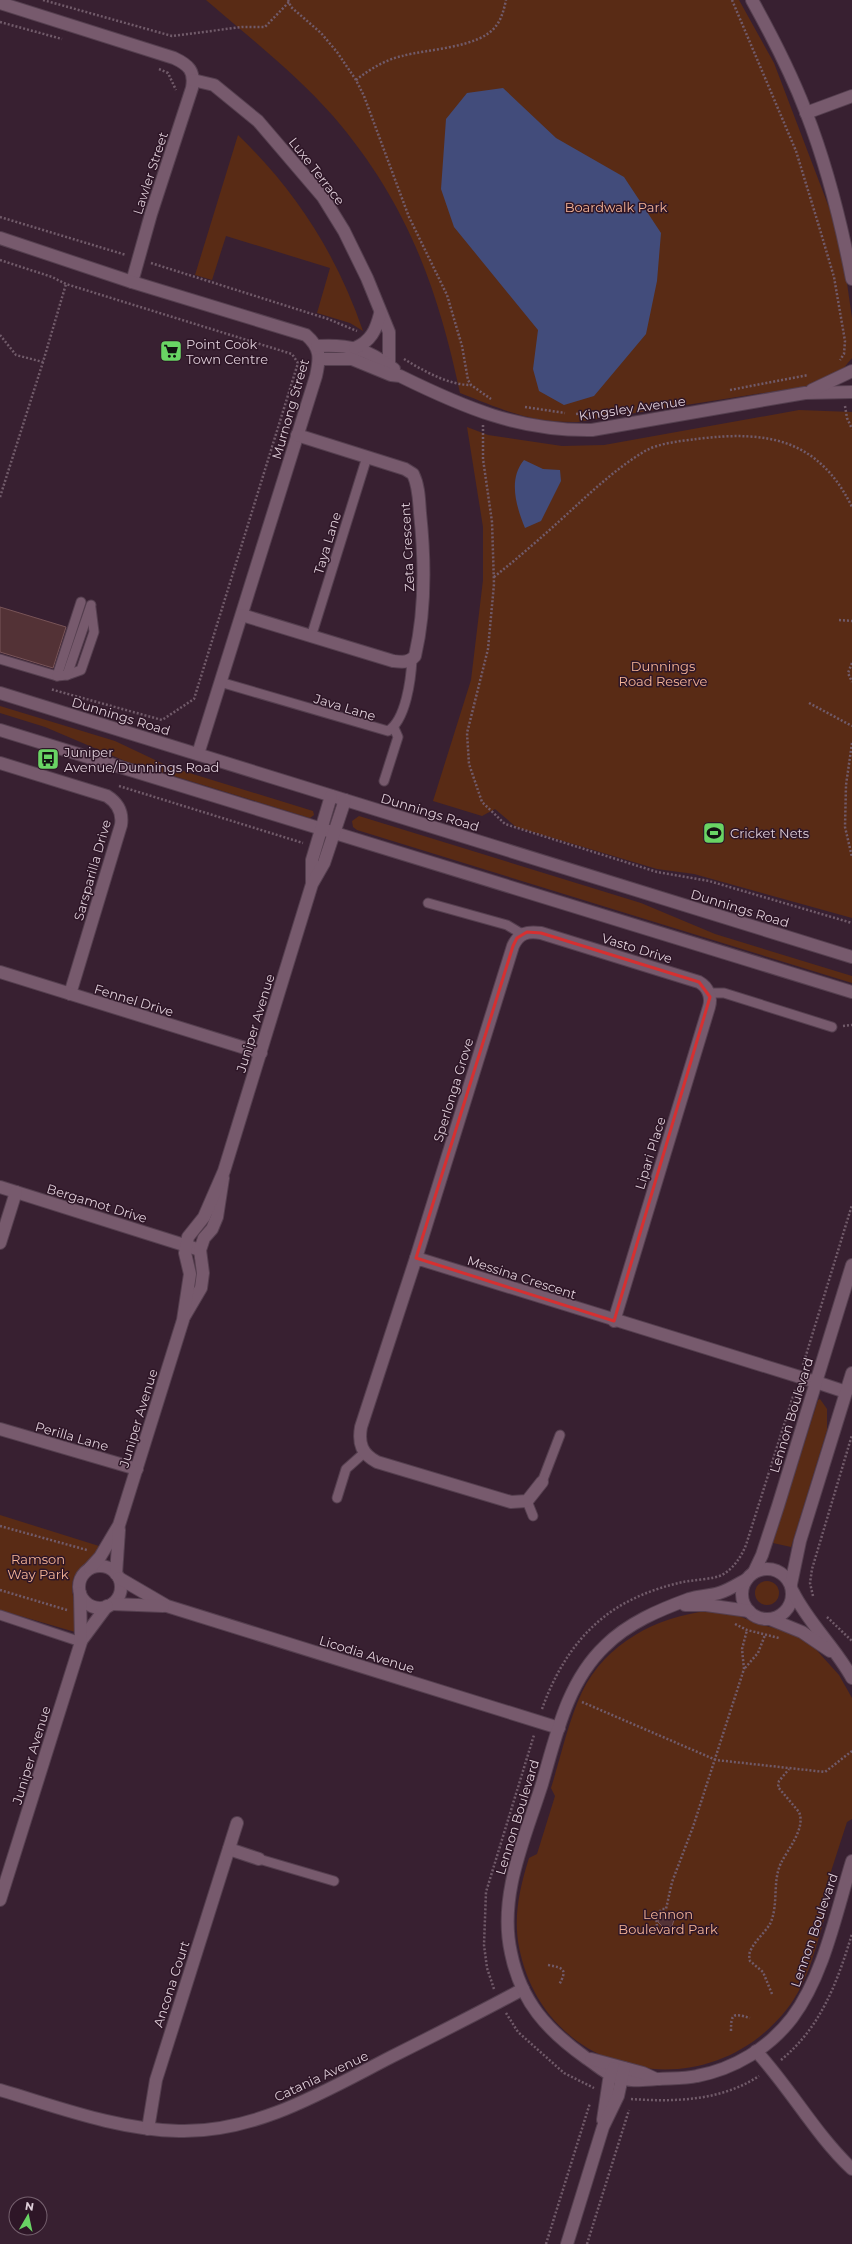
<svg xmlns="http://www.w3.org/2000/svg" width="852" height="2244" font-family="Montserrat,sans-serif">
	<rect width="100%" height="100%" fill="#382031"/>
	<g fill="#592b15">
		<path d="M206,0h533l35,63 59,155 13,58 6,42v40l-10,12 -28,15 -236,37c-48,1 -74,-12 -118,-29 -23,-108 -54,-192 -127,-277 -38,-43 -84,-79 -127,-116z"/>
		<path d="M238,135c58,56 99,120 125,196l-13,-8 -33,-10 13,-45 -104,-32 -14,44 -17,-5z"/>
		<path d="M799,410l53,2v506l-158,-44 -37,-5 -141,-42 -21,-18 -13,7 -49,-15 38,-121 12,-100v-53l-16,-100 21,8 74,11 42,-1z"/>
		<path d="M0,706l115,35 55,26 143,44 1,4 -4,3 -185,-57 -80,-34 -45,-14z"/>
		<path d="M359,816l282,87 74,31 137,42v7l-495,-153 -4,-3 -1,-6z"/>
		<path d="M820,1399l7,10v21l-36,117 -18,-4 45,-143z"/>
		<path d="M0,1515l99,31c-3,15 -22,19 -26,34 -4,14 7,32 2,52l-75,-22z"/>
		<circle cx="767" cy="1593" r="12"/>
		<path d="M708,1611l31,5 19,8 37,9 16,11 28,31 13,23v121l-5,3 -24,74 6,7c-11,35 -19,77 -42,106 -81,103 -243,69 -268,-62 -6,-31 1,-60 10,-89l8,-4 18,-58 -4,-8c10,-32 17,-66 31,-96 24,-49 74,-75 126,-81z"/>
	</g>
	<g fill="#424c7b">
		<path d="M503,88l53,50 68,39 37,56 -4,48 -11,53 -52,62 -30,9 -25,-14 -6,-22 5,-39 -84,-103 -13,-38 5,-70 21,-26z"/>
		<path d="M524,460l19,9 17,1 1,11 -20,40 -16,7c-9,-22 -17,-49 -1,-68z"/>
	</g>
	<g fill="#533236" stroke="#785458">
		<path d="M0,607l66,20 -13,41 -53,-16z"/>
		<path d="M669,1912l6,5 -3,9 -8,2 -6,-6 3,-8z"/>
	</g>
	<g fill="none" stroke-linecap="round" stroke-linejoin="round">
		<g stroke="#553f4f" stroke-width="11">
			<g id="lane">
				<path d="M311,637l56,-180"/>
				<path d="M0,659l57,17 24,-74"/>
				<path d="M67,675l14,-5 13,-38 -3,-24"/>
				<path d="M57,676l10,-1 24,-70"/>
				<path d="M220,682l168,49c18,-11 23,-52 24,-72"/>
				<path d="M384,781l14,-44 -4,-9"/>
				<path d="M428,903l79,22 15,9"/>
				<path d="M709,993h15l108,34"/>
				<path d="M542,1482l18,-47"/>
				<path d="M337,1498l9,-29 18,-16"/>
				<path d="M527,1501l6,15"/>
				<path d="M0,1615l81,27"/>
				<path d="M259,1859l75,22"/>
			</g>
		</g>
		<g stroke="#553f4f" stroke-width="14">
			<g id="street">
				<path d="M752,0c20,36 39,73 54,112 21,54 35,110 46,167"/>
				<path d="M0,3l174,55c15,7 21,13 18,30l-41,126 -19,68"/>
				<path d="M193,80l21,5 44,36 65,76 21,34 23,47 22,54v34"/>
				<path d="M806,113l46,-17"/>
				<path d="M0,238l132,44 174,53c15,13 14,23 10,41l-118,378"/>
				<path d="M317,346c32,-2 51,3 77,23"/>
				<path d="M355,348c16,-7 21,-18 25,-34"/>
				<path d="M320,359h32l39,16 9,1c65,32 119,55 192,54l213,-37 47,-1"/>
				<path d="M812,390l40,-19"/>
				<path d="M242,615l151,46c9,1 16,2 22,-5 11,-47 10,-96 5,-143 -1,-13 -1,-27 -7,-39l-8,-5 -108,-34"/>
				<path d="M0,763l107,33c11,7 16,16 14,29l-51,169"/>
				<path d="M0,972l261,81"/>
				<path d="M0,1187l200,63"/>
				<path d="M0,1243l16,-51"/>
				<path d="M416,1258l97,-312c6,-13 14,-15 28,-13l158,49c9,5 13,15 10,25l-95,314"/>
				<path d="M0,1429l137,40"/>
				<path d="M542,1482l-15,19 -16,1 -134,-40c-15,-8 -19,-18 -16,-35l55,-169 400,124"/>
				<path d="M229,1849l30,10"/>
				<path d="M756,2051c35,38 59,83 96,118"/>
				<path d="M0,2090c58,17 118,40 179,41 77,2 146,-40 212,-74 44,-22 88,-44 132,-68"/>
				<path d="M148,2129l8,-49 81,-257"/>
			</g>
		</g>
		<g stroke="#553f4f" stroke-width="14">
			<g id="secondary">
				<path d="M0,693l852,264"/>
				<path d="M0,730l852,262"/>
				<path d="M312,883v-23l19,-64"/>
				<path d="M184,1317l17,-29 2,-15 -3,-23 4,-12 8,-9 5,-12 6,-39"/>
				<path d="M816,1382l30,10"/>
				<circle cx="100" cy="1587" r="21"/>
				<path d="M90,1568l10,-11 19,-32 64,-205 7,-46 -5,-21 3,-16 16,-20 20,-46 88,-287 12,-21 21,-63"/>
				<circle cx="767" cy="1594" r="25"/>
				<path d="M754,1572l8,-17 16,-49 74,-241"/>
				<path d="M116,1574l3,-44"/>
				<path d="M119,1578l48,28 392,122"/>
				<path d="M747,1579c-9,5 -18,11 -28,14 -10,3 -20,3 -30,6 -30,11 -61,24 -84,47 -38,36 -49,90 -63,138 -17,54 -44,112 -31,169 10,49 36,77 75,105 11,7 18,15 30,19 14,5 27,3 41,2 13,-1 27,0 40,-3 37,-7 72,-28 95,-58 32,-43 44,-105 60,-157"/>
				<path d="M791,1584l9,-43 52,-168"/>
				<path d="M793,1592c16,32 42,55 59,86"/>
				<path d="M112,1604l51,2"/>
				<path d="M685,1605h21l43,6"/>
				<path d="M770,1619l32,13 28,19"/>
				<path d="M81,1641l26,-35"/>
				<path d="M0,1900l81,-258 -1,-49"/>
				<path d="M591,2059l52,14 13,6"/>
				<path d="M603,2120l6,-40 5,-12"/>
				<path d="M567,2244l36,-117 15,-31 6,-28"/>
			</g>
		</g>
		<g stroke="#715b6a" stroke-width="2.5" stroke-dasharray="2 2" stroke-linecap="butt">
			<path d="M43,0l129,36 70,-9h23l24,-25"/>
			<path d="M288,0l3,7 30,26 16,19 19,28 8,16 45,121 38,78 15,51 6,34 3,5 20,14"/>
			<path d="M732,0l64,151 22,72 16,54 11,64 -1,13 -4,6"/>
			<path d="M0,22l62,17"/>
			<path d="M159,69l9,4 8,17"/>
			<path d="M356,80c14,-11 29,-20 46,-24 25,-7 78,-8 94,-30 6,-8 8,-17 10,-26"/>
			<path d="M0,217l126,38"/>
			<path d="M0,260l52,17 14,7 226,70 6,9 -104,336 -32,21 -112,-31"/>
			<path d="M151,263l177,56 29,12"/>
			<path d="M0,335l16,20 27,7 23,-78"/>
			<path d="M404,359c20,12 44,26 67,26"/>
			<path d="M730,390l78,-15"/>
			<path d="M845,406l2,12 5,11"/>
			<path d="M525,407l40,6"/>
			<path d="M576,414l35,-3"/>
			<path d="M483,425v34l9,63 2,62 -6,65 -21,84 2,31 13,38 23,22 152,48 52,9 143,42"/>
			<path d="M0,497l43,-135"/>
			<path d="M494,577c24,-19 48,-40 71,-61 25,-23 50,-47 80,-65 14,-8 36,-10 52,-12 70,-9 122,0 155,68"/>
			<path d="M839,620l13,1"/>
			<path d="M852,663l-4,10 4,9"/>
			<path d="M809,703l43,23"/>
			<path d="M852,743l-6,42 -1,42 7,30"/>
			<path d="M119,786l184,57"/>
			<path d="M843,1026l9,-1"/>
			<path d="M803,1365l49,-160"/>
			<path d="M0,1526l87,24"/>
			<path d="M0,1590l67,20"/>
			<path d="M813,1596l-3,-13 2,-14 40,-134"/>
			<path d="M827,1617l25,24"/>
			<path d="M735,1624l12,6 32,8"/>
			<path d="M745,1668l13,-15 7,-18"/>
			<path d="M582,1702l134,58 109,12 27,-21"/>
			<path d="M542,1709c16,-45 43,-86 87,-108 17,-9 36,-15 54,-19 10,-2 31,-3 39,-7 12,-7 19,-18 24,-30l49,-155"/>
			<path d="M657,1926l-1,-11 6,-6h4l6,-27 21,-55 51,-158 -2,-20 5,-19"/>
			<path d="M548,1965c17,3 19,5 11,20"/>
			<path d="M494,1989l-7,-21 -3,-23 2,-53 48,-157"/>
			<path d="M772,1994l-9,-22 -13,-11 -1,-6c3,-12 15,-21 21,-31 9,-19 2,-42 11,-61 7,-14 25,-35 18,-51l-21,-25 1,-6 10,-12"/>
			<path d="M506,2013l12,19 46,41 30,15"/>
			<path d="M731,2031c0,-18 2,-18 19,-13"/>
			<path d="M781,2060c40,-33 56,-77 71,-126"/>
			<path d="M631,2099c44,3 90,2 128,-23"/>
			<path d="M546,2244l44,-141"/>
			<path d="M587,2244l42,-134"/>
		</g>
		<use href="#lane" stroke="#775a6d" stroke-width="9"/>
		<use href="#street" stroke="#775a6d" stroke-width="12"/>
		<use href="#secondary" stroke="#775a6d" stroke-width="12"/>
	</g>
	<path fill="none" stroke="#d63031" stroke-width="3" stroke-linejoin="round" d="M527,932l14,1 158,49 11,15 -96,324 -198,-63 97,-312 4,-8z"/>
	<defs>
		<g id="supermarket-square" transform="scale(1.15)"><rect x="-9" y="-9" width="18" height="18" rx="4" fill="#69d464" stroke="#2e1627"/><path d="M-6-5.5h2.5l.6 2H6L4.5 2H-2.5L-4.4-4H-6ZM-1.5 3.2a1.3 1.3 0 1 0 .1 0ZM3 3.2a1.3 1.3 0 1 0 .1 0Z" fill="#111"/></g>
		<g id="bus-square" transform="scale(1.15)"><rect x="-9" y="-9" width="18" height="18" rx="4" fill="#69d464" stroke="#2e1627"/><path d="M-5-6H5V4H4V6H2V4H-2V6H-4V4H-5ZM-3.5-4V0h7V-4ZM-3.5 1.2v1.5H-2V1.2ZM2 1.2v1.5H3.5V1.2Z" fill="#111"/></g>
		<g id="stadium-square" transform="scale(1.15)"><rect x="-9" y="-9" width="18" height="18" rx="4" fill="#69d464" stroke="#2e1627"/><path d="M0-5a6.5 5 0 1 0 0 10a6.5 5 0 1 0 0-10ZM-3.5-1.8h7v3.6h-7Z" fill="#111"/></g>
	</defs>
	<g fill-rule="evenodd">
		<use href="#supermarket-square" x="171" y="351"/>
		<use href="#bus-square" x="48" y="759"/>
		<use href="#stadium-square" x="714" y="833"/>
	</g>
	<g text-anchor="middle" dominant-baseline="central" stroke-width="3" stroke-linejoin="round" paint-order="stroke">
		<g font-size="13" fill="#dfced9" stroke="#2e1627">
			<text transform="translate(317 171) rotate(52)">Luxe Terrace</text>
			<text transform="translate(150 173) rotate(-72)">Lawler Street</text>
			<text transform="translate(632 408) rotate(-8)">Kingsley Avenue</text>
			<text transform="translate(290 409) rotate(-74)">Murnong Street</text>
			<text transform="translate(327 543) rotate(-73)">Taya Lane</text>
			<text transform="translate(407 547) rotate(-93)">Zeta Crescent</text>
			<text transform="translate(345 707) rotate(17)">Java Lane</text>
			<text transform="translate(121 716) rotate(17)">Dunnings Road</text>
			<text transform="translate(430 812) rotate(17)">Dunnings Road</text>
			<text transform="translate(92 870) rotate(-74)">Sarsparilla Drive</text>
			<text transform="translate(740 908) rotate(17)">Dunnings Road</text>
			<text transform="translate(637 948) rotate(17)">Vasto Drive</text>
			<text transform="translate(134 1000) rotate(17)">Fennel Drive</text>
			<text transform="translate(255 1023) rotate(-73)">Juniper Avenue</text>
			<text transform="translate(453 1090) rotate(-73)">Sperlonga Grove</text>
			<text transform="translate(650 1153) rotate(-73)">Lipari Place</text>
			<text transform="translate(97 1203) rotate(17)">Bergamot Drive</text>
			<text transform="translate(522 1277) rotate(18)">Messina Crescent</text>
			<text transform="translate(791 1415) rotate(-73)">Lennon Boulevard</text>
			<text transform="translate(138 1418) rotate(-73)">Juniper Avenue</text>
			<text transform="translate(72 1436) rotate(16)">Perilla Lane</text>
			<text transform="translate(367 1654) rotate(17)">Licodia Avenue</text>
			<text transform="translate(31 1755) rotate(-73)">Juniper Avenue</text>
			<text transform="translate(517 1817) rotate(-73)">Lennon Boulevard</text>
			<text transform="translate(814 1930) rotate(-71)">Lennon Boulevard</text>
			<text transform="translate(171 1984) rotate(-72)">Ancona Court</text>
			<text transform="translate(321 2076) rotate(-25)">Catania Avenue</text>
		</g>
		<g font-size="13" fill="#f5b497" stroke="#2e1627">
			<text x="616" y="207">Boardwalk Park</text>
			<text x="663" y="666">Dunnings<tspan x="663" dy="15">Road Reserve</tspan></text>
			<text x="38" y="1559">Ramson<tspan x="38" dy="15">Way Park</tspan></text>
			<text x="668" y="1914">Lennon<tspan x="668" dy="15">Boulevard Park</tspan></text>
		</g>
		<g font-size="13" fill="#dfced9" stroke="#2e1627" text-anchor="start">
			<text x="186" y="344">Point Cook<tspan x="186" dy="15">Town Centre</tspan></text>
			<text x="64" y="752">Juniper<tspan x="64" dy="15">Avenue/Dunnings Road</tspan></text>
			<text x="730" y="833">Cricket Nets</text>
		</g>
	</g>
	<g transform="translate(28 2216) rotate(9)"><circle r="19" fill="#2e1627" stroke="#75606e"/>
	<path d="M0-3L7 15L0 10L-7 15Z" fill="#69d464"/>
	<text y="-6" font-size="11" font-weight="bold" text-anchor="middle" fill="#dfced9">N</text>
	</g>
</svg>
